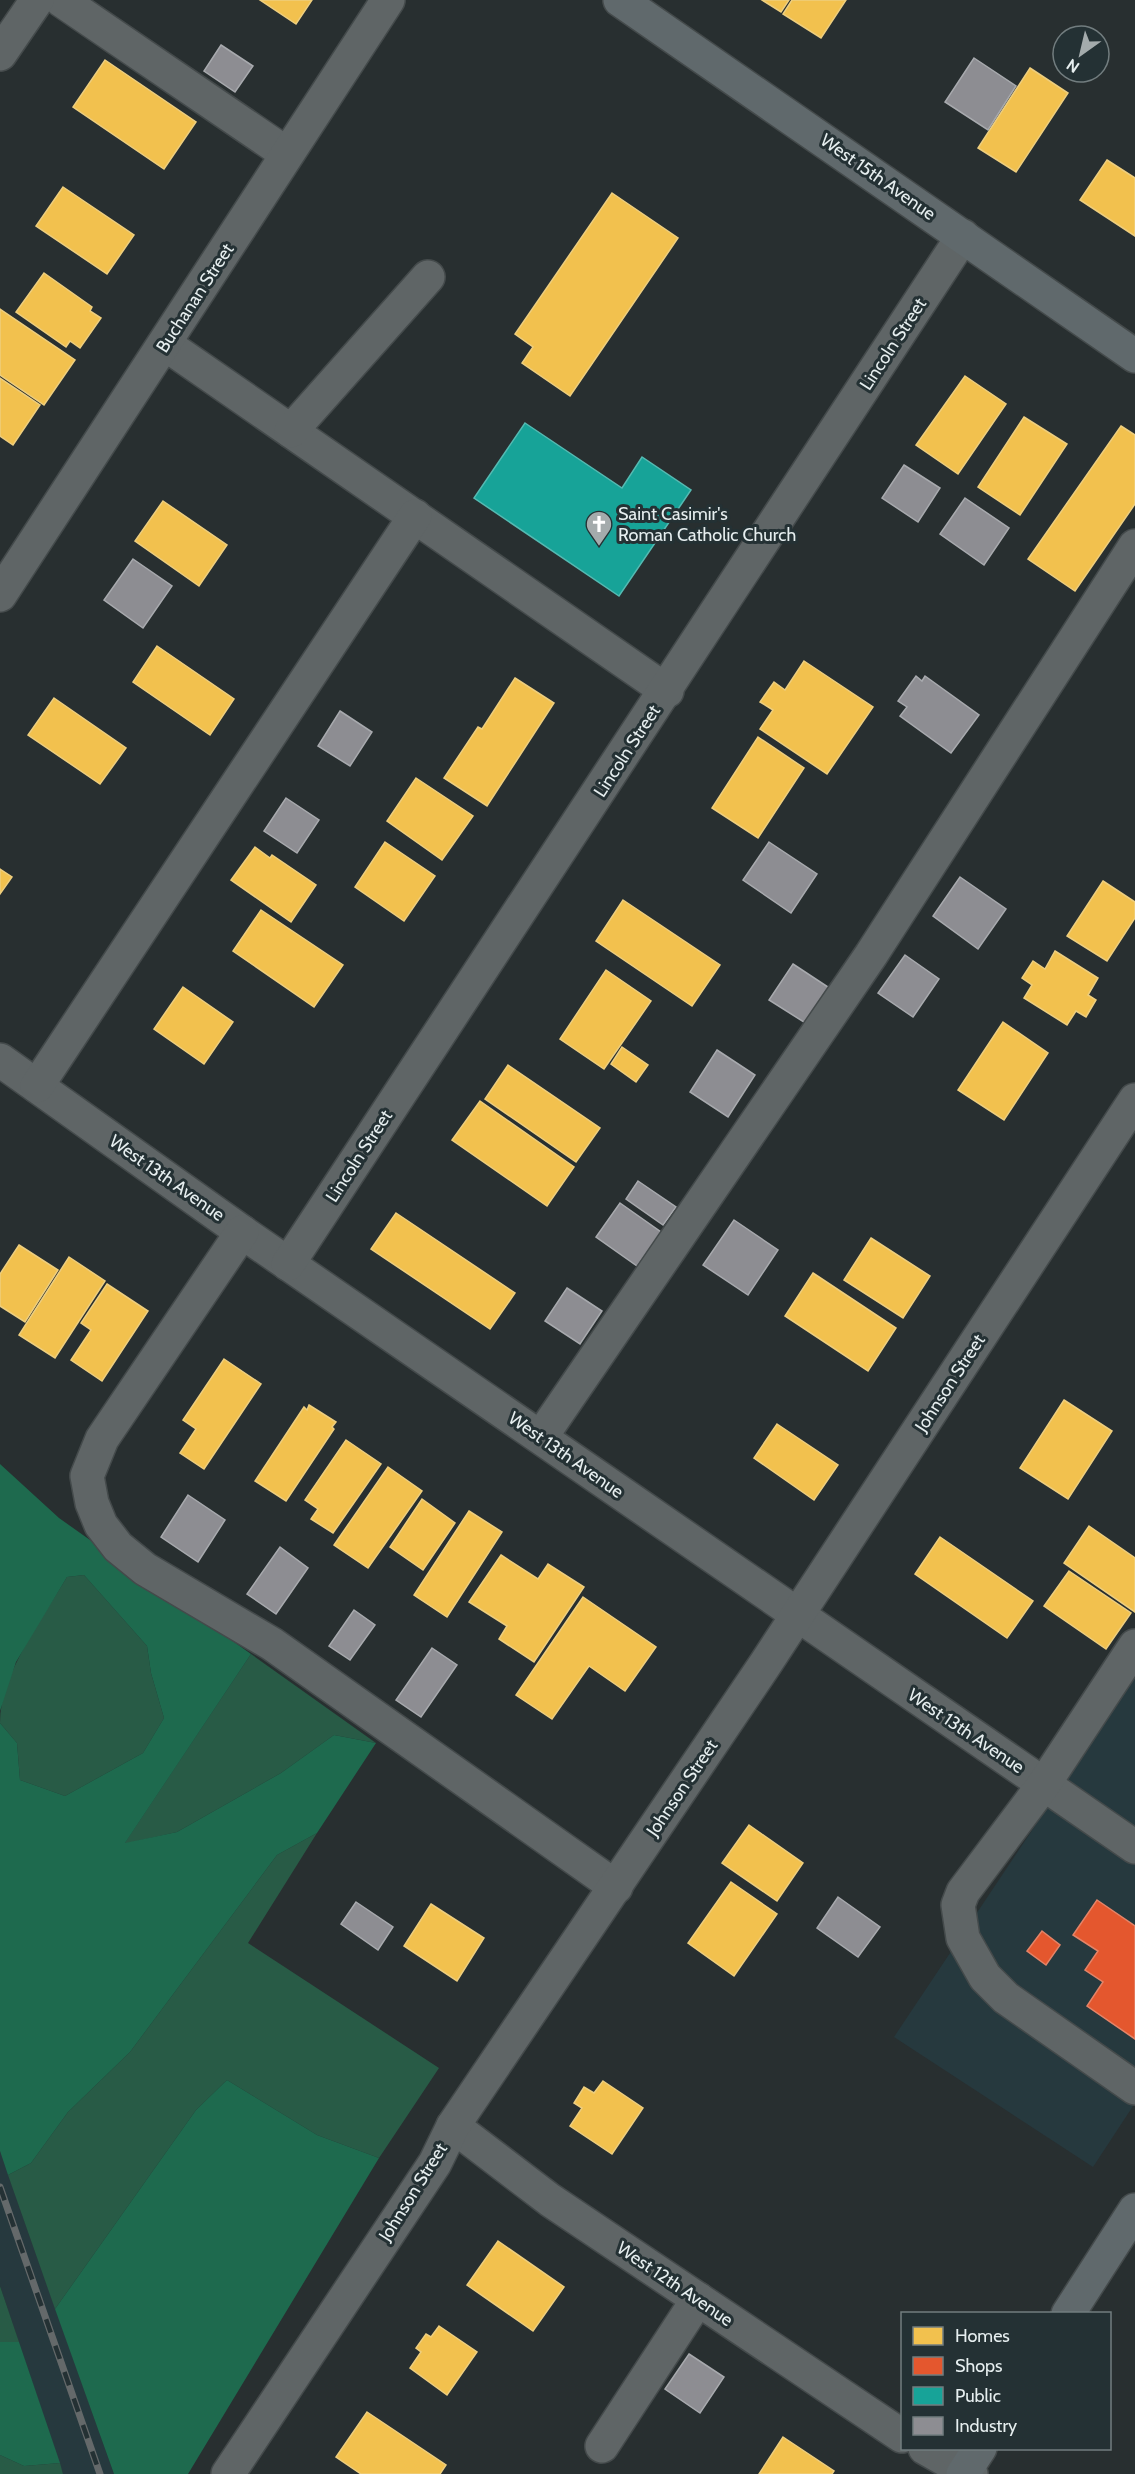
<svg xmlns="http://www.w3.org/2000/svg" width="1135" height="2474" font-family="Cabin,sans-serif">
	<rect width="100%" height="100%" fill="#282f30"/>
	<g fill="#26393e">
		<path d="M1135,1676v427l-42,64 -199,-130z"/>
		<path d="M0,2151l32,92 82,231h-51l-63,-188z"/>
	</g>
	<g fill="#285b46">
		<path d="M84,1575l63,71 4,27 13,45 -21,35 -78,43 -45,-16 -3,-37 -17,-20c0,-49 43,-105 67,-146z"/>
		<path d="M251,1654l125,89 -42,-8 -53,38 -104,59 -53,12z"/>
		<path d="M317,1833l-69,110 191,125 -60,90 -62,-23 -90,-55 -31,30 -141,199 -47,-134 23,-12 37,-51 62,-60 147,-197z"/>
		<path d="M0,2286l19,56h-19z"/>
		<path d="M0,2455l24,11 36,-3 3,11h-63z"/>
	</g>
	<g fill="#1e6a4e">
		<path d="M0,1464l59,54 192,136 -126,189 52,-11 104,-59 53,-38 42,8 -59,90 -40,22 -147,197 -62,60 -37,51 -23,12 -8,-24v-428l17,20 3,37 45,16 78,-43 21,-35 -13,-45 -4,-27 -63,-71 -17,2 -51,85 -16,49z"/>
		<path d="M227,2080l90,55 62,23 -191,316h-74l-59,-165 141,-199z"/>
		<path d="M0,2342h19l41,121 -36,3 -24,-11z"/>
	</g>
	<g fill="#f2c14e" stroke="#eece7e" stroke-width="1.5">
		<path d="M260,0h52l-16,24z"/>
		<path d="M762,0h27l-8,12z"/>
		<path d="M792,0h54l-25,38 -38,-24z"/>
		<path d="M105,60l91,62 -32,47 -91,-62z"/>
		<path d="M1030,68l38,25 -52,79 -38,-24z"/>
		<path d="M1107,160l28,18v58l-55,-36z"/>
		<path d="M63,187l71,48 -27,39 -71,-48z"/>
		<path d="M612,193l66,45 -108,158 -48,-33 11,-16 -18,-13z"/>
		<path d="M44,273l48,34 -2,4 11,7 -21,30 -10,-7 -4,6 -50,-35z"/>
		<path d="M0,309l75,51 -31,45 -44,-30z"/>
		<path d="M965,376l41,28 -48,70 -42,-29z"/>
		<path d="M0,378l40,27 -27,40 -13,-9z"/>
		<path d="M1024,417l43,27 -47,71 -42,-28z"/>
		<path d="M1121,426l14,9v69l-60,87 -47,-32z"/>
		<path d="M163,501l64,44 -28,41 -64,-45z"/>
		<path d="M157,646l77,53 -24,36 -77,-53z"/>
		<path d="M804,661l69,46 -46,67 -67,-45 13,-19 -13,-8 14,-20 11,8z"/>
		<path d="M515,678l39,25 -67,103 -43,-28 34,-51 4,2z"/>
		<path d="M54,698l72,50 -26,36 -72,-49z"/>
		<path d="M758,737l46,31 -46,70 -46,-30z"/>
		<path d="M416,778l57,38 -31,44 -55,-39z"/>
		<path d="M385,842l50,34 -31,45 -49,-34z"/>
		<path d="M255,847l15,11 2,-3 44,30 -25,37 -60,-42z"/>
		<path d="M0,869l12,8 -12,17z"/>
		<path d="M1103,881l32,21v16l-28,43 -40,-25z"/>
		<path d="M623,900l97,65 -28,41 -96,-65z"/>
		<path d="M261,910l82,55 -29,42 -81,-56z"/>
		<path d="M1055,951l43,27 -10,17 8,5 -10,17 -10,-6 -9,14 -43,-27 8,-13 -10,-7 11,-17 12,8z"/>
		<path d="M606,970l45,31 -47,68 -44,-30z"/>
		<path d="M183,987l50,35 -29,42 -50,-35z"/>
		<path d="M1003,1022l45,31 -44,67 -46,-30z"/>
		<path d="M622,1047l26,18 -12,17 -25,-18z"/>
		<path d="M508,1065l92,63 -24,34 -91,-63z"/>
		<path d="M480,1101l94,66 -27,39 -95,-66z"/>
		<path d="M396,1213l119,80 -25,36 -119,-80z"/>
		<path d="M871,1238l59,38 -27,42 -59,-38z"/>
		<path d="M19,1245l39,25 -33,52 -25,-16v-32z"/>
		<path d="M69,1257l36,24 -50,77 -36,-23z"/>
		<path d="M813,1273l83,55 -28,43 -83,-55z"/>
		<path d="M107,1284l41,27 -46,70 -31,-21 20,-30 -10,-7z"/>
		<path d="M224,1359l37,25 -57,85 -24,-16 16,-24 -13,-9z"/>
		<path d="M1064,1400l48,31 -44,68 -48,-31z"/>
		<path d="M309,1405l27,17 -4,5 2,2 -48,72 -31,-20 49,-74 3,3z"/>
		<path d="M777,1424l61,41 -24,35 -60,-42z"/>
		<path d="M346,1440l35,24 -48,69 -22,-14 7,-10 -13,-9z"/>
		<path d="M388,1467l34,24 -54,77 -34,-23z"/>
		<path d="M422,1499l33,24 -32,47 -33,-23z"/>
		<path d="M469,1511l33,21 -55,85 -33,-22z"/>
		<path d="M1089,1526l46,32v54l-71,-49z"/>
		<path d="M940,1537l93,64 -26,37 -92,-64z"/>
		<path d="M501,1555l37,24 10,-15 36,23 -50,75 -35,-23 8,-13 -38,-24z"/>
		<path d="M1069,1571l62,42 -25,36 -62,-43z"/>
		<path d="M583,1597l73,50 -31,44 -36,-25 -37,53 -36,-24z"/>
		<path d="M749,1825l54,38 -26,38 -55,-38z"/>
		<path d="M731,1882l46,32 -43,62 -46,-33z"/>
		<path d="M431,1904l53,34 -27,43 -53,-35z"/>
		<path d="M603,2081l40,27 -31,46 -42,-28 12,-18 -8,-5 10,-16 10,6z"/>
		<path d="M498,2241l66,46 -31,44 -66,-46z"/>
		<path d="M439,2326l38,26 -30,43 -37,-27 11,-16 -5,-4 10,-14 5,3z"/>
		<path d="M367,2412l79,53 -6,9h-79l-25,-17z"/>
		<path d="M783,2437l51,34 -2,3h-73z"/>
	</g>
	<g fill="#e4572e" stroke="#e58468" stroke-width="1.5">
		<path d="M1097,1900l38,26v113l-48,-33 16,-24 -18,-12 13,-19 -25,-16z"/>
		<path d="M1042,1931l18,14 -14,20 -19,-14z"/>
	</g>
	<path fill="#17a398" stroke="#55bab2" stroke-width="1.5" d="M525,423l97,65 20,-31 49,33 -72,106 -145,-98z"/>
	<g fill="#8d8d92" stroke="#a8aaae" stroke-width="1.5">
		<path d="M221,45l32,21 -18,26 -31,-21z"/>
		<path d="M974,58l42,28 -28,44 -43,-28z"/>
		<path d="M904,465l36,23 -22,34 -36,-24z"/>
		<path d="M965,498l44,30 -25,37 -44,-31z"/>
		<path d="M133,559l39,27 -29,42 -39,-28z"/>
		<path d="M916,676l6,5 3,-5 54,39 -28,38 -51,-37 7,-9 -9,-6z"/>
		<path d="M340,711l32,21 -22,34 -32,-20z"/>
		<path d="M286,798l33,22 -22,33 -33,-22z"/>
		<path d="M769,842l48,32 -26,39 -48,-33z"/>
		<path d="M960,877l46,32 -28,40 -45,-33z"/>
		<path d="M905,955l34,24 -26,38 -35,-24z"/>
		<path d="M793,964l38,25 -24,35 -38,-24z"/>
		<path d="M717,1050l38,25 -27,42 -38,-25z"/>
		<path d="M638,1181l38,26 -13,18 -37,-26z"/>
		<path d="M620,1203l41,29 -24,34 -41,-29z"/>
		<path d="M734,1220l44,30 -30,45 -45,-30z"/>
		<path d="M567,1288l35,23 -22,33 -35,-23z"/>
		<path d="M188,1495l37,25 -27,42 -37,-25z"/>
		<path d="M280,1547l28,21 -32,46 -29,-20z"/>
		<path d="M354,1610l21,15 -25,35 -21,-14z"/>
		<path d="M432,1648l25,17 -36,52 -25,-17z"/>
		<path d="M838,1897l42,30 -22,30 -41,-29z"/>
		<path d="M356,1902l37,25 -15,23 -37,-26z"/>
		<path d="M689,2354l35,23 -24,36 -35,-24z"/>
	</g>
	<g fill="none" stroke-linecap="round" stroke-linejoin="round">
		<g stroke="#444a4b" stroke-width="36">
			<g id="minor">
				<path d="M61,0l226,154"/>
				<path d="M0,54l37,-54"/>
				<path d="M165,344l502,347"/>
				<path d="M291,431l137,-154"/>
				<path d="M0,595l388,-595"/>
				<path d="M0,1060l242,172 893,615"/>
				<path d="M37,1086l378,-570"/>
				<path d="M242,1232l-140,207 -15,37 5,27 9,22 17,22 27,22 127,75 344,243"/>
				<path d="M288,1264l675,-1028"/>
				<path d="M541,1437l330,-482 264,-409"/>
				<path d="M1135,1646l-91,138 -81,108 -5,13 5,33 22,39 21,21 129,90"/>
				<path d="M453,2126l97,74 352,236"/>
				<path d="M602,2446l96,-147"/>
				<path d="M925,2448l46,26"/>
				<path d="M228,2474l207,-311 18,-37 313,-463 369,-563"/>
			</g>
		</g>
		<g stroke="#444a4b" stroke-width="36">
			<g id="major">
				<path d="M620,0l515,356"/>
				<path d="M1068,2314l67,-104"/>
				<path d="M963,2474l17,-26"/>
			</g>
		</g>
		<use href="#minor" stroke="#5f6566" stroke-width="33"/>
		<use href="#major" stroke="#60696c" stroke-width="33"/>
		<g stroke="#64696a" stroke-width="7">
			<path id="rail" d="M0,2187l100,287"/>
		</g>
		<use href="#rail" stroke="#243134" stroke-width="4.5" stroke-dasharray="14" stroke-linecap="butt"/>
	</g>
	<defs>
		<g id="church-pin" transform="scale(1.35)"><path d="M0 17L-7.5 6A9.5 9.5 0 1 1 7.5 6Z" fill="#a4abac" stroke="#243134"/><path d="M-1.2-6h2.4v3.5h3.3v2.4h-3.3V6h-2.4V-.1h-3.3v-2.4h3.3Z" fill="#fff"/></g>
	</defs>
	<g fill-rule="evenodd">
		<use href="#church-pin" x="599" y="524"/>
	</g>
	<g text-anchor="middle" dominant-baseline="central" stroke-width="6" stroke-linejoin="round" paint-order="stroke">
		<g font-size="18" fill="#e6eeef" stroke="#243134">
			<text transform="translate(878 177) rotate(35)">West 15th Avenue</text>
			<text transform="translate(195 298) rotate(-57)">Buchanan Street</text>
			<text transform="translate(893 344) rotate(-57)">Lincoln Street</text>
			<text transform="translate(627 751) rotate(-57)">Lincoln Street</text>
			<text transform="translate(359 1156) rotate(-57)">Lincoln Street</text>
			<text transform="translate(167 1178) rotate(35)">West 13th Avenue</text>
			<text transform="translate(950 1383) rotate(-57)">Johnson Street</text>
			<text transform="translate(566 1455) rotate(35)">West 13th Avenue</text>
			<text transform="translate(966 1731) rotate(34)">West 13th Avenue</text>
			<text transform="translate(682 1788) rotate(-56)">Johnson Street</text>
			<text transform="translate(413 2192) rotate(-58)">Johnson Street</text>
			<text transform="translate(675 2284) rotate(34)">West 12th Avenue</text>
		</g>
		<g font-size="18" fill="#e6eeef" stroke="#243134" text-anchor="start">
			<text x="618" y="514">Saint Casimir's<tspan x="618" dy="21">Roman Catholic Church</tspan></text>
		</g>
	</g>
	<rect x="901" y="2312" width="210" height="138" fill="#243134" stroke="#727d7f" stroke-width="1.5"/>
	<rect x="913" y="2327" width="30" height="18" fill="#f2c14e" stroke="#727d7f" stroke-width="1.5"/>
	<text x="955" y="2342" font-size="18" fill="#e6eeef">Homes</text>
	<rect x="913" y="2357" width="30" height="18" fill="#e4572e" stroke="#727d7f" stroke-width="1.5"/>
	<text x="955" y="2372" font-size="18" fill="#e6eeef">Shops</text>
	<rect x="913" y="2387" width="30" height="18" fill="#17a398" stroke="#727d7f" stroke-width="1.5"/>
	<text x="955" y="2402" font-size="18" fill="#e6eeef">Public</text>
	<rect x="913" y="2417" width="30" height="18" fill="#8d8d92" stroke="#727d7f" stroke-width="1.5"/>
	<text x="955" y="2432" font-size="18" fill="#e6eeef">Industry</text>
	<g transform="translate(1081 54) rotate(214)"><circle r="28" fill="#243134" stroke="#727d7f" stroke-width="1.5"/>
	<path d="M0-4.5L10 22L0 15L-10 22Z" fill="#a4abac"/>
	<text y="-9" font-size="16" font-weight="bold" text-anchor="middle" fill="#e6eeef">N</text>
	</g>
</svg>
